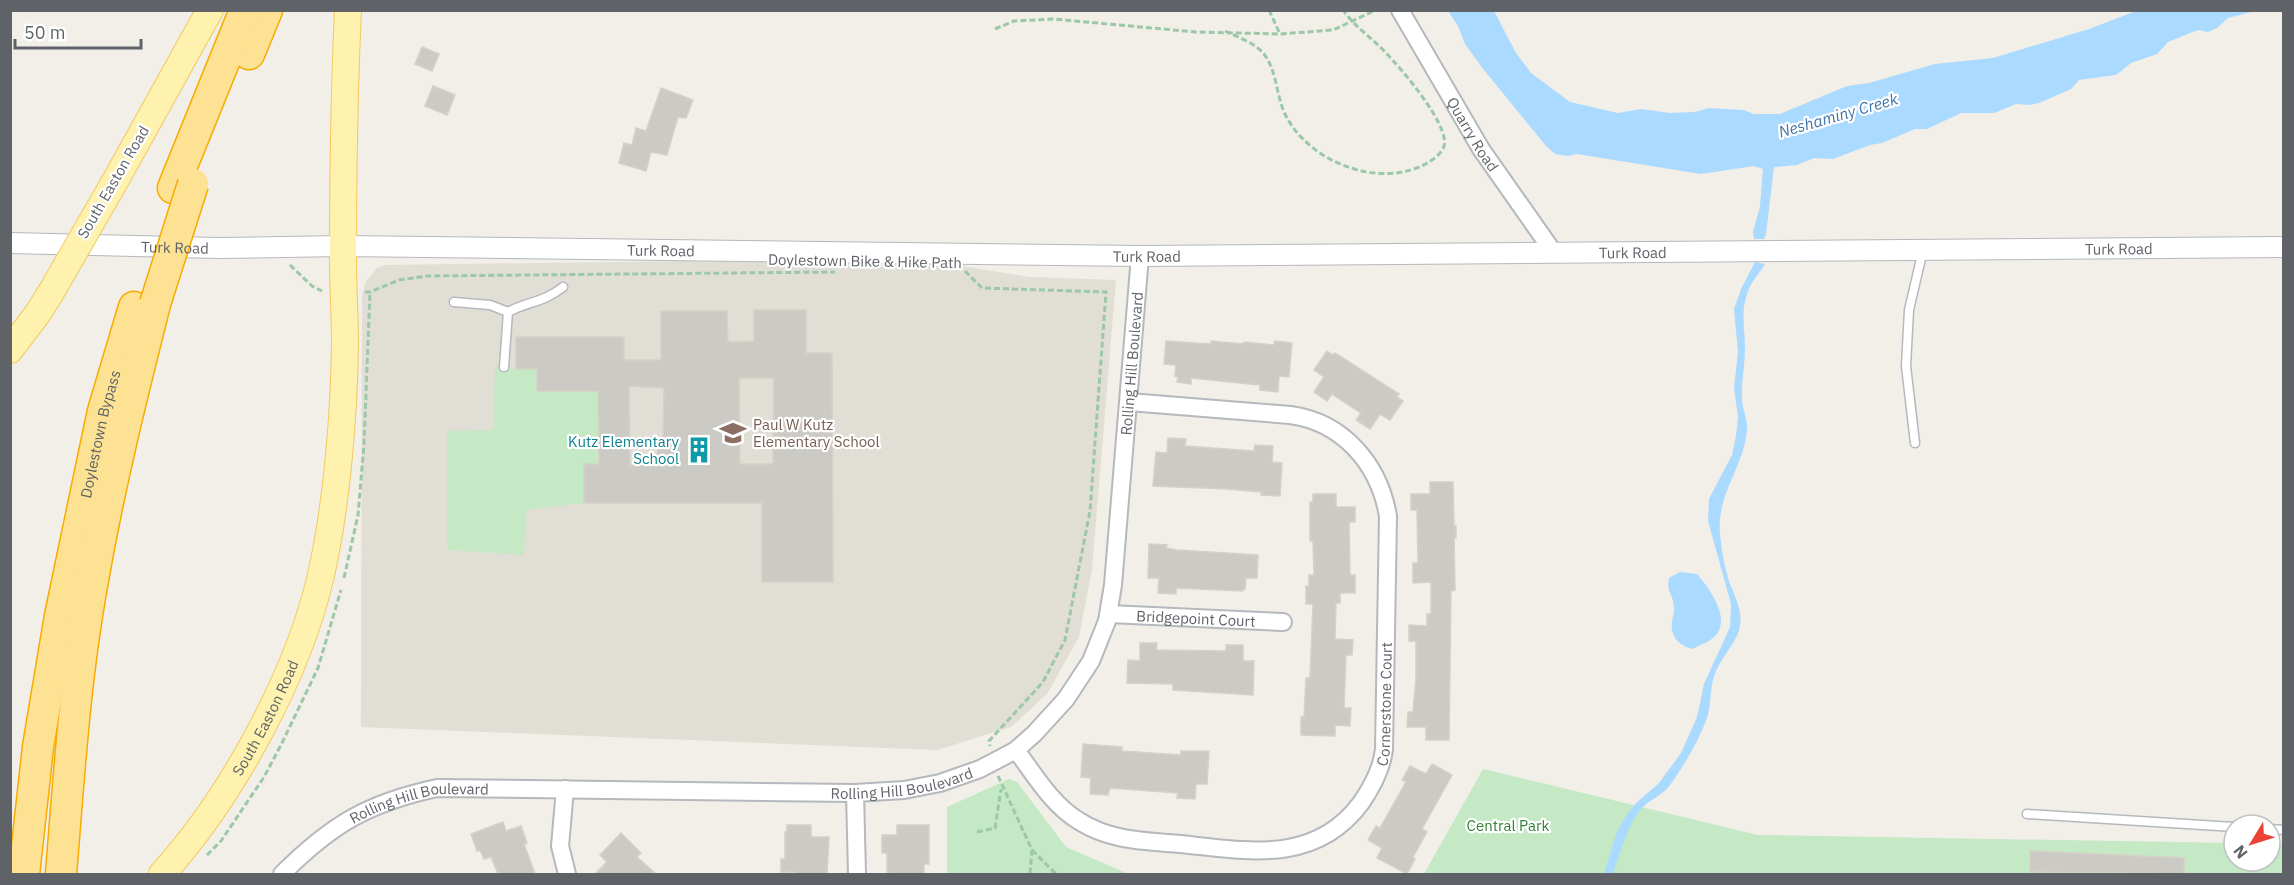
<svg xmlns="http://www.w3.org/2000/svg" width="2294" height="885" font-family="'IBM Plex Sans',sans-serif">
	<rect width="100%" height="100%" fill="#f1efe8"/>
	<path fill="#e1ded6" d="M914,258l115,19 87,3 -24,289 -13,68 -32,57 -36,33 -74,23 -576,-23 1,-431 4,-15 11,-13 9,-3z"/>
	<g fill="#c5e8c5">
		<path d="M495,366l21,3h21v22h61l1,73h-15v39l-58,7 -2,45 -77,-5v-119l46,-1z"/>
		<path d="M1483,769l275,66 476,8v18h36v-17h14l-1,30h-859z"/>
		<path d="M1009,779l8,3 49,65 63,27h-182v-67z"/>
	</g>
	<g fill="#aadaff">
		<path d="M1448,11h46l22,42 15,20 39,29 48,11 23,-4 29,4 25,-1 14,-4 34,2 11,4h26l67,-28 22,-3 66,-19 58,-6 96,-29 47,-18h119l-27,7 -11,10 -9,4 -9,-2 -9,3 -22,9 -11,12 -26,9 -15,12 -37,5 -8,9 -32,14 -9,2 -14,-1 -22,9h-33l-34,16h-12l-33,14 -12,2 -37,14 -19,-1 -17,7 -23,2 -8,67 -2,5h-10l-1,-7 7,-26 3,-37 -9,-3 -53,8 -124,-20 -9,2 -13,-2 -9,-8 -62,-76 -19,-26 -7,-18z"/>
		<path d="M1755,262l10,2c-5,9 -13,16 -17,27 -8,23 -3,34 -3,58 0,16 -4,33 -3,50 0,10 6,20 5,31 -3,37 -31,65 -27,104 1,14 4,30 8,44 5,16 15,31 12,48 -2,15 -19,31 -25,48 -6,15 -3,29 -8,44 -8,22 -23,48 -37,67 -6,9 -17,13 -25,20 -15,12 -26,51 -32,69h-9l13,-43 11,-18 8,-10 23,-20 22,-30 16,-36 7,-33 26,-57 1,-23 -23,-83 1,-22 23,-44 4,-19 2,-19 -4,-29 4,-36 -4,-43 7,-20z"/>
		<path d="M1680,572l17,2c12,14 33,42 20,60 -5,7 -17,11 -25,15 -14,-4 -22,-13 -20,-28 1,-4 3,-11 2,-15 -1,-12 -8,-14 -5,-28z"/>
	</g>
	<g fill="#cccac5" stroke="#d6d1c6" stroke-width="1.5" fill-rule="evenodd">
		<path d="M422,47l17,7 -7,17 -17,-7z"/>
		<path d="M433,86l22,9 -8,20 -22,-9z"/>
		<path d="M661,88l32,12 -7,18 -8,-1 -11,38 -16,-3 -5,19 -27,-8 5,-20 8,2 4,-17 10,3z"/>
		<path d="M754,310h52v43h26l1,229h-71v-79h-178v-39h15l-1,-73h-61v-22h-21v-32h108v23h37v-49h66l1,31h12l14,-1zM739,378h35l-1,86h-33zM629,386l35,2 -1,47 -10,30h-23z"/>
		<path d="M1166,341l45,3v-3l33,3v-2l30,3 1,-4 17,2 -3,34 -10,-1 -1,16 -18,-2v-5l-69,-7v6l-14,-2 1,-5 -3,-1 1,-11 -12,-1z"/>
		<path d="M1327,351l6,4 2,-2 64,41 -2,3 6,4 -13,19 -10,-6 -10,15 -14,-9 5,-7 -29,-19 -5,7 -13,-9 10,-15 -10,-7z"/>
		<path d="M1168,438l18,1 -1,7 69,5 1,-6 18,1 -1,16 10,1 -2,33 -19,-1 1,-3 -34,-3 -75,-3 3,-34 11,1z"/>
		<path d="M1430,482h23l1,44h2v12h-2l1,52 -4,1 -2,149h-23v-13h-19l1,-15h5l3,-35v-36h-7v-16l18,1v-12h4v-32l-18,1v-20h5l-1,-53h-6v-16h19z"/>
		<path d="M1313,494h23v13h19v15h-6l1,53h5v18h-15v10h-4l-1,36 18,1 -1,15h-6l-2,53h7l-1,18 -15,-1v11l-34,-1v-18h3l2,-39h4l3,-74h-7v-18h3v-11h5l-1,-34h-3v-39h3z"/>
		<path d="M1149,544l18,1 -1,3 11,2 81,5 -1,23h-11l-1,11 -3,2 -66,-3v6l-18,-1 1,-15h-11z"/>
		<path d="M1140,643h17l-1,7 70,1v-6h17v16h11l-1,34 -80,-5v-6l-46,-1 1,-23 12,1z"/>
		<path d="M1083,744l39,3v4l59,4v-4h28l-2,33h-11l-1,15 -18,-1 1,-5 -68,-5 -2,7 -18,-1 1,-16 -10,-1z"/>
		<path d="M1432,764l20,11 -30,54 5,3 -14,25 2,2 -8,15 -30,-16 5,-10 -14,-8 8,-14 4,2 26,-46 -4,-2 8,-14 16,8z"/>
		<path d="M503,822l3,9 15,-5 6,17 -3,1 11,30h-37l-7,-17 -7,2 -4,-9 -3,1 -6,-17z"/>
		<path d="M787,825h24v12h18l-2,37h-31v-2h-15v-13h4v-27h2z"/>
		<path d="M897,825h32v39h-5v10h-35v-2h-2v-19h-5v-18h15z"/>
		<path d="M621,833l20,20 -4,4 19,17h-61l12,-12 -7,-7z"/>
		<path d="M2030,851l154,7v16l-154,-2z"/>
	</g>
	<g fill="none" stroke-linecap="round" stroke-linejoin="round">
		<g stroke="#b5b8bc" stroke-width="11">
			<g id="service">
				<path d="M454,302l36,3 18,7"/>
				<path d="M504,367l4,-55c20,-11 35,-9 55,-25"/>
				<path d="M1915,443l-9,-77 3,-56 14,-60"/>
				<path d="M2027,814l207,13"/>
				<path d="M2270,829l14,1"/>
			</g>
		</g>
		<g stroke="#b5b8bc" stroke-width="20">
			<g id="minor">
				<path id="s1" d="M1400,10l81,139 73,104"/>
				<path id="s2" d="M1109,614l174,8"/>
				<path id="s3" d="M1016,750c18,24 36,55 63,71 31,20 66,20 101,23 67,7 135,21 181,-41 11,-16 21,-34 23,-54l4,-233c-9,-52 -45,-94 -98,-101l-161,-13"/>
				<path d="M565,789l-5,57 7,28"/>
				<path d="M855,793l2,81"/>
				<path id="s4" d="M282,874c50,-50 86,-71 155,-86l418,5 49,-3 36,-7 40,-14 36,-19 18,-16 32,-35 25,-38 16,-40 6,-36 27,-329"/>
			</g>
		</g>
		<g stroke="#b5b8bc" stroke-width="22">
			<g id="tertiary">
				<path id="s5" d="M10,243l208,5 125,-2 797,10 1144,-9"/>
			</g>
		</g>
		<g stroke="#f2c960" stroke-width="28">
			<g id="primary">
				<path d="M114,183l96,-173"/>
				<path d="M10,350l28,-37 12,-19"/>
				<path id="s6" d="M162,874c69,-76 136,-198 159,-299 16,-71 23,-159 24,-231 0,-28 -2,-55 -2,-83 0,-83 1,-167 5,-251"/>
			</g>
		</g>
		<g stroke="#f9ab00" stroke-width="33">
			<g id="motorway">
				<path d="M249,54l18,-44"/>
				<path d="M173,188l72,-178"/>
				<path id="s7" d="M24,874l14,-127 22,-131 43,-205 31,-104"/>
				<path d="M61,874c8,-98 14,-197 32,-294 16,-93 39,-185 62,-276"/>
			</g>
		</g>
		<g stroke="#9cc7a9" stroke-width="3" stroke-dasharray="6 3" stroke-linecap="butt">
			<path d="M1269,10l11,24"/>
			<path d="M995,29l19,-8 39,-2 143,13 84,2 53,-4 43,-20"/>
			<path d="M1225,31c13,6 30,12 39,23 13,17 12,41 21,60 23,48 96,77 144,48 5,-3 13,-9 15,-16 6,-21 -44,-79 -59,-94 -14,-15 -30,-25 -42,-42"/>
			<path d="M290,265l22,21 10,5"/>
			<path d="M965,271l17,17 124,4 -16,219 -25,129 -22,42 -54,59 1,5"/>
			<path d="M365,292h5l29,-12 28,-4 408,-4"/>
			<path d="M344,578l14,-63 6,-71 6,-152"/>
			<path d="M998,776l34,74 -2,24"/>
			<path d="M977,832l18,-4 6,-39"/>
			<path d="M1032,850l24,24"/>
			<path d="M207,855l14,-14 43,-64 17,-32 37,-77 23,-78"/>
		</g>
		<use href="#service" stroke="#fff" stroke-width="8"/>
		<use href="#minor" stroke="#fff" stroke-width="16"/>
		<use href="#tertiary" stroke="#fff" stroke-width="20"/>
		<use href="#primary" stroke="#fff2af" stroke-width="26"/>
		<use href="#motorway" stroke="#fde293" stroke-width="30"/>
		<g stroke="#f2c960" stroke-width="28" stroke-linecap="butt">
			<path id="primary-bridge" d="M50,294l64,-111"/>
		</g>
		<g stroke="#f9ab00" stroke-width="33" stroke-linecap="butt">
			<path id="motorway-bridge" d="M155,304l38,-120"/>
		</g>
		<use href="#primary-bridge" stroke="#fff2af" stroke-width="26"/>
		<use href="#motorway-bridge" stroke="#fde293" stroke-width="30"/>
	</g>
	<defs>
		<g id="school-bare" transform="scale(2.07)"><path d="M0-5L7-2L0 1L-7-2ZM-4 1L0 2.5L4 1V4Q0 6-4 4Z" fill="#8d6e63" stroke="#fff" stroke-width="2.5" paint-order="stroke"/></g>
		<g id="building-bare" transform="scale(2.07)"><path d="M-4-6H4V6H1V3H-1V6H-4ZM-2.5-4.3h1.7v1.8h-1.7ZM.8-4.3h1.7v1.8H.8ZM-2.5-1h1.7V.8h-1.7ZM.8-1h1.7V.8H.8Z" fill="#0f9aa8" stroke="#fff" stroke-width="2.5" paint-order="stroke"/></g>
	</defs>
	<g fill-rule="evenodd">
		<use href="#school-bare" x="733" y="433"/>
		<use href="#building-bare" x="699" y="450"/>
	</g>
	<g text-anchor="middle" dominant-baseline="central" stroke-width="4.5" stroke-linejoin="round" paint-order="stroke">
		<g font-size="15" fill="#5f6368" stroke="#fff">
			<text stroke="none"><textPath href="#s1" startOffset="144">Quarry Road</textPath></text>
			<text transform="translate(113 182) rotate(-60)">South Easton Road</text>
			<text stroke="none"><textPath href="#s5" startOffset="165">Turk Road</textPath></text>
			<text stroke="none"><textPath href="#s5" startOffset="2109">Turk Road</textPath></text>
			<text stroke="none"><textPath href="#s5" startOffset="651">Turk Road</textPath></text>
			<text stroke="none"><textPath href="#s5" startOffset="1623">Turk Road</textPath></text>
			<text stroke="none"><textPath href="#s5" startOffset="1137">Turk Road</textPath></text>
			<text transform="translate(865 261) rotate(1)">Doylestown Bike &amp; Hike Path</text>
			<text stroke="none"><textPath href="#s4" startOffset="1186">Rolling Hill Boulevard</textPath></text>
			<text stroke="none"><textPath href="#s7" startOffset="447">Doylestown Bypass</textPath></text>
			<text stroke="none"><textPath href="#s2" startOffset="87">Bridgepoint Court</textPath></text>
			<text stroke="none"><textPath href="#s3" startOffset="501">Cornerstone Court</textPath></text>
			<text stroke="none"><textPath href="#s6" startOffset="188">South Easton Road</textPath></text>
			<text stroke="none"><textPath href="#s4" startOffset="646">Rolling Hill Boulevard</textPath></text>
			<text stroke="none"><textPath href="#s4" startOffset="160">Rolling Hill Boulevard</textPath></text>
		</g>
		<g font-size="15" fill="#785e54" stroke="#fff" text-anchor="start">
			<text x="753" y="424">Paul W Kutz<tspan x="753" dy="17">Elementary School</tspan></text>
		</g>
		<g font-size="15" fill="#0d838f" stroke="#fff" text-anchor="end">
			<text x="679" y="441">Kutz Elementary<tspan x="679" dy="17">School</tspan></text>
		</g>
		<g font-size="15" fill="#348238" stroke="#fff">
			<text x="1508" y="825">Central Park</text>
		</g>
		<g font-size="16" font-style="italic" fill="#4174aa" stroke="#fff">
			<text transform="translate(1838 115) rotate(-16)">Neshaminy Creek</text>
		</g>
	</g>
	<rect width="2294" height="885" fill="none" stroke="#5f6368" stroke-width="24"/>
	<g transform="translate(2252 843) rotate(232)"><circle r="28" fill="#ffffff" stroke="#bfc1c3" stroke-width="1.5"/>
	<path d="M0-4.5L10 22L0 15L-10 22Z" fill="#ea4335"/>
	<text y="-9" font-size="16" font-weight="bold" text-anchor="middle" fill="#5f6368">N</text>
	</g>
	<path d="M15 39v9h126v-9" fill="none" stroke="#5f6368" stroke-width="3"/>
	<text x="24" y="39" font-size="18" fill="#5f6368" stroke="#ffffff" stroke-width="4.5" paint-order="stroke">50 m</text>
</svg>
